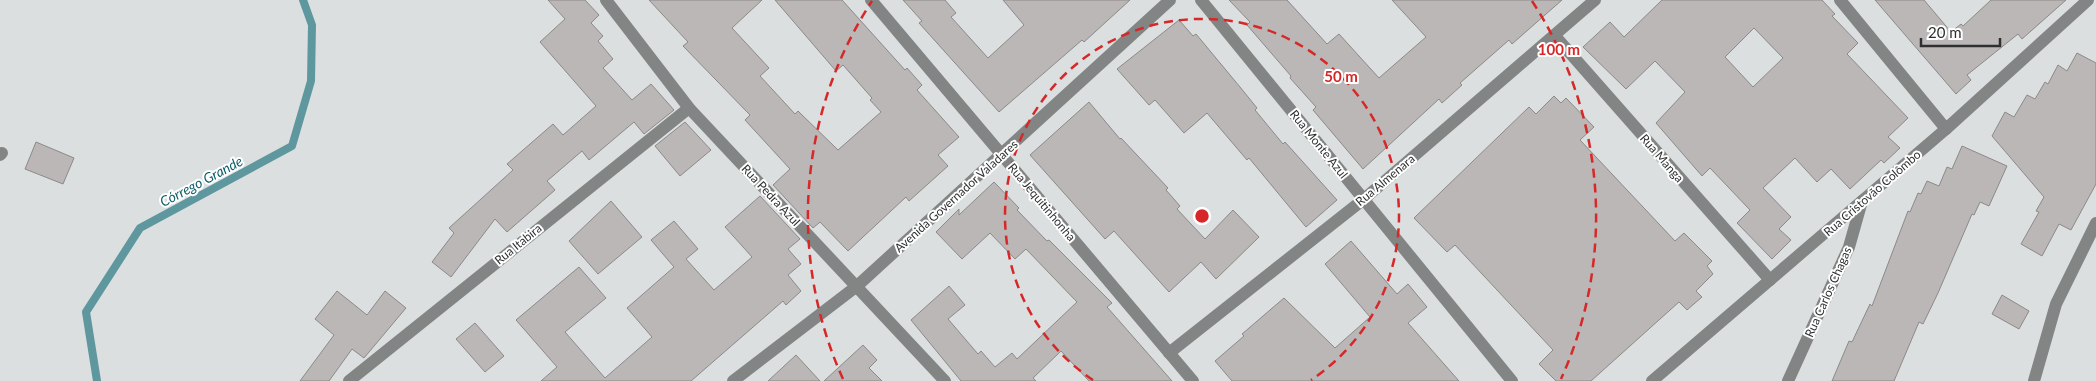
<svg xmlns="http://www.w3.org/2000/svg" width="2096" height="381" font-family="Lato,sans-serif">
	<rect width="100%" height="100%" fill="#dbdfe0"/>
	<g fill="none" stroke-linecap="round" stroke-linejoin="round">
		<path stroke="#5f979f" stroke-width="8" d="M97,381l-11,-69 54,-84 152,-82 19,-65 1,-56 -9,-25"/>
	</g>
	<g fill="#bbb7b7" stroke="#8d8989" fill-rule="evenodd">
		<path d="M548,0h37l14,15 -8,8 12,13 -5,5 15,18 -10,9 29,32 19,-16 23,26 -30,24 -10,-12 -45,38 -7,-9 -35,30 8,9 -48,42 -12,-13 -44,58 -19,-15 22,-29 -5,-5 64,-58 -6,-6 46,-40 10,11 33,-29 -56,-64 25,-23z"/>
		<path d="M649,0h113l-30,28 37,40 -9,8 35,38 3,-3 40,39 43,-38 -11,-12 2,-2 -29,-33 -7,6 -61,-71h67l63,70 2,-2 15,17 -5,5 42,47 -21,18 10,11 -39,35 -3,-4 -58,54 -28,-29 -7,6 -40,-43 17,-16 -45,-49 5,-5 -67,-69 5,-4z"/>
		<path d="M903,0h42l11,13 -5,4 37,41 36,-33 -21,-25h127l-46,42 -2,-2 -83,72 -80,-89 3,-2z"/>
		<path d="M1229,0h58l40,44 12,-10 40,44 47,-41 -34,-37h170l-50,44 -3,-4 -49,43 2,2 -20,18 -3,-4 -76,70 -50,-59 3,-3 -26,-29 1,-2 -44,-51 3,-3z"/>
		<path d="M1662,0h160l13,14 -3,2 26,27 -11,11 61,64 -20,19 12,11 -16,15 -3,-3 -31,29 -19,-20 -14,13 -22,-24 -32,30 28,29 -12,12 12,11 -19,19 -35,-36 13,-13 -40,-42 -8,8 -46,-53 29,-31 -30,-31 -29,28 -43,-42 27,-25 14,15zM1754,28l29,30 -30,29 -28,-30z"/>
		<path d="M1875,0h49l27,32 10,-8 2,2 28,-26h75l-44,39 -4,-5 -51,41 4,5 -15,14z"/>
		<path d="M1179,20l14,16 3,-2 44,53 17,21 -2,2 28,34 2,-2 52,58 -31,27 -57,-69 -2,2 -40,-47 -23,20 -29,-33 -6,5 -32,-36z"/>
		<path d="M2077,53l19,10v121l-25,46 -12,-6 -17,32 -21,-12 18,-32 -3,-1 8,-14 -52,-61 13,-24 9,5 13,-22 8,4 10,-17 3,2 10,-19 9,6z"/>
		<path d="M1554,96l7,7 5,-5 28,29 -14,13 95,101 9,-8 28,28 -5,5 6,8 -17,17 6,6 -15,13 -8,-8 -88,79h-35l-17,-17 14,-14 -98,-105 -8,7 -33,-34 115,-111 7,7z"/>
		<path d="M1089,102l31,37 1,-1 47,50 -2,2 14,16 -3,3 28,30 28,-29 26,27 -43,42 -15,-17 -32,30 -55,-61 -9,8 -75,-84z"/>
		<path d="M685,122l26,28 -31,26 -25,-30z"/>
		<path d="M36,142l38,16 -11,26 -38,-15z"/>
		<path d="M1962,146l45,20 -18,40 -9,-4 -6,13 -2,-1 -34,79 -15,31 -4,-2 -25,59h-62l17,-40 3,1 18,-38 2,2 36,-95 2,1 8,-19 3,1 6,-13 12,5 8,-19 5,2z"/>
		<path d="M994,182l25,26 -2,2 30,31 2,-1 63,63 -5,4 65,74h-83l-28,-30 -28,27 3,3h-75l-50,-61 38,-34 16,19 -17,14 30,35 3,-3 14,16 17,-14 5,6 60,-57 -51,-53 -11,10 -25,-26 -28,26 -26,-27 23,-23v6z"/>
		<path d="M760,196l40,43 -12,10 13,15 -13,11 13,16 -15,14 -3,-4 -92,80h-150l16,-14 -41,-47 63,-53 27,31 -41,34 40,46 47,-41 -25,-29 47,-41 -23,-27 23,-19 24,28 -12,10 28,31 38,-33 -27,-30z"/>
		<path d="M611,201l31,36 -44,37 -29,-33z"/>
		<path d="M1351,241l46,53 11,-10 19,23 -19,16 51,58h-227l-17,-20 29,-25 -2,-2 42,-36 51,50 35,-31 -45,-53z"/>
		<path d="M337,291l30,24 18,-24 21,17 -42,50 -12,-9 -23,32h-29l34,-46 -19,-16z"/>
		<path d="M2002,295l27,16 -10,18 -27,-15z"/>
		<path d="M475,323l29,33 -19,16 -29,-33z"/>
		<path d="M863,345l14,15 -8,8 13,13h-58z"/>
		<path d="M796,355l24,26h-52z"/>
	</g>
	<g fill="none" stroke-linecap="round" stroke-linejoin="round">
		<g stroke="#838585" stroke-width="12">
			<path d="M606,0l83,108 256,273"/>
			<path d="M871,0l322,381"/>
			<path d="M1201,0l311,381"/>
			<path d="M1840,0l106,129"/>
			<path d="M1555,36l215,244"/>
			<path d="M0,155l2,-2"/>
			<path d="M1169,353l195,-154 231,-199"/>
			<path d="M349,381l340,-273"/>
			<path d="M733,381l124,-95 313,-286"/>
			<path d="M1652,381l294,-252 142,-129"/>
			<path d="M1788,381l61,-134 13,-46"/>
			<path d="M2034,381l22,-77 40,-81"/>
		</g>
	</g>
	<g fill="none" stroke="#d62828" stroke-width="2.5" stroke-dasharray="9 6">
		<path d="M1093 380A197 197 0 1 1 1311 380"/>
		<path d="M843 379A394 394 0 0 1 872 1M1532 1A394 394 0 0 1 1561 379"/>
	</g>
	<g text-anchor="middle" dominant-baseline="central" stroke-width="4" stroke-linejoin="round" paint-order="stroke">
		<g font-size="12" fill="#2e3030" stroke="#fff">
			<text transform="translate(1319 144) rotate(51)">Rua Monte Azul</text>
			<text transform="translate(1662 158) rotate(49)">Rua Manga</text>
			<text transform="translate(1385 180) rotate(-40)">Rua Almenara</text>
			<text transform="translate(1872 193) rotate(-41)">Rua Cristovão Colômbo</text>
			<text transform="translate(771 195) rotate(47)">Rua Pedra Azul</text>
			<text transform="translate(956 196) rotate(-42)">Avenida Governador Valadares</text>
			<text transform="translate(1042 202) rotate(50)">Rua Jequitinhonha</text>
			<text transform="translate(518 244) rotate(-39)">Rua Itabira</text>
			<text transform="translate(1828 292) rotate(-66)">Rua Carlos Chagas</text>
		</g>
		<g font-size="14" font-style="italic" fill="#0e5e68" stroke="#fff">
			<text transform="translate(201 181) rotate(-28)">Córrego Grande</text>
		</g>
	</g>
	<circle cx="1202" cy="216" r="8" fill="#d62828" stroke="#fff" stroke-width="2.5"/>
	<g font-size="15" text-anchor="middle" font-weight="bold" fill="#d62828" stroke="#fff" stroke-width="4" stroke-linejoin="round" paint-order="stroke">
		<text x="1559" y="55">100 m</text>
		<text x="1341" y="82">50 m</text>
	</g>
	<path d="M1921 38v8h79v-8" fill="none" stroke="#2e3030" stroke-width="2.5"/>
	<text x="1928" y="38" font-size="15" fill="#2e3030" stroke="#ffffff" stroke-width="4" paint-order="stroke">20 m</text>
</svg>
